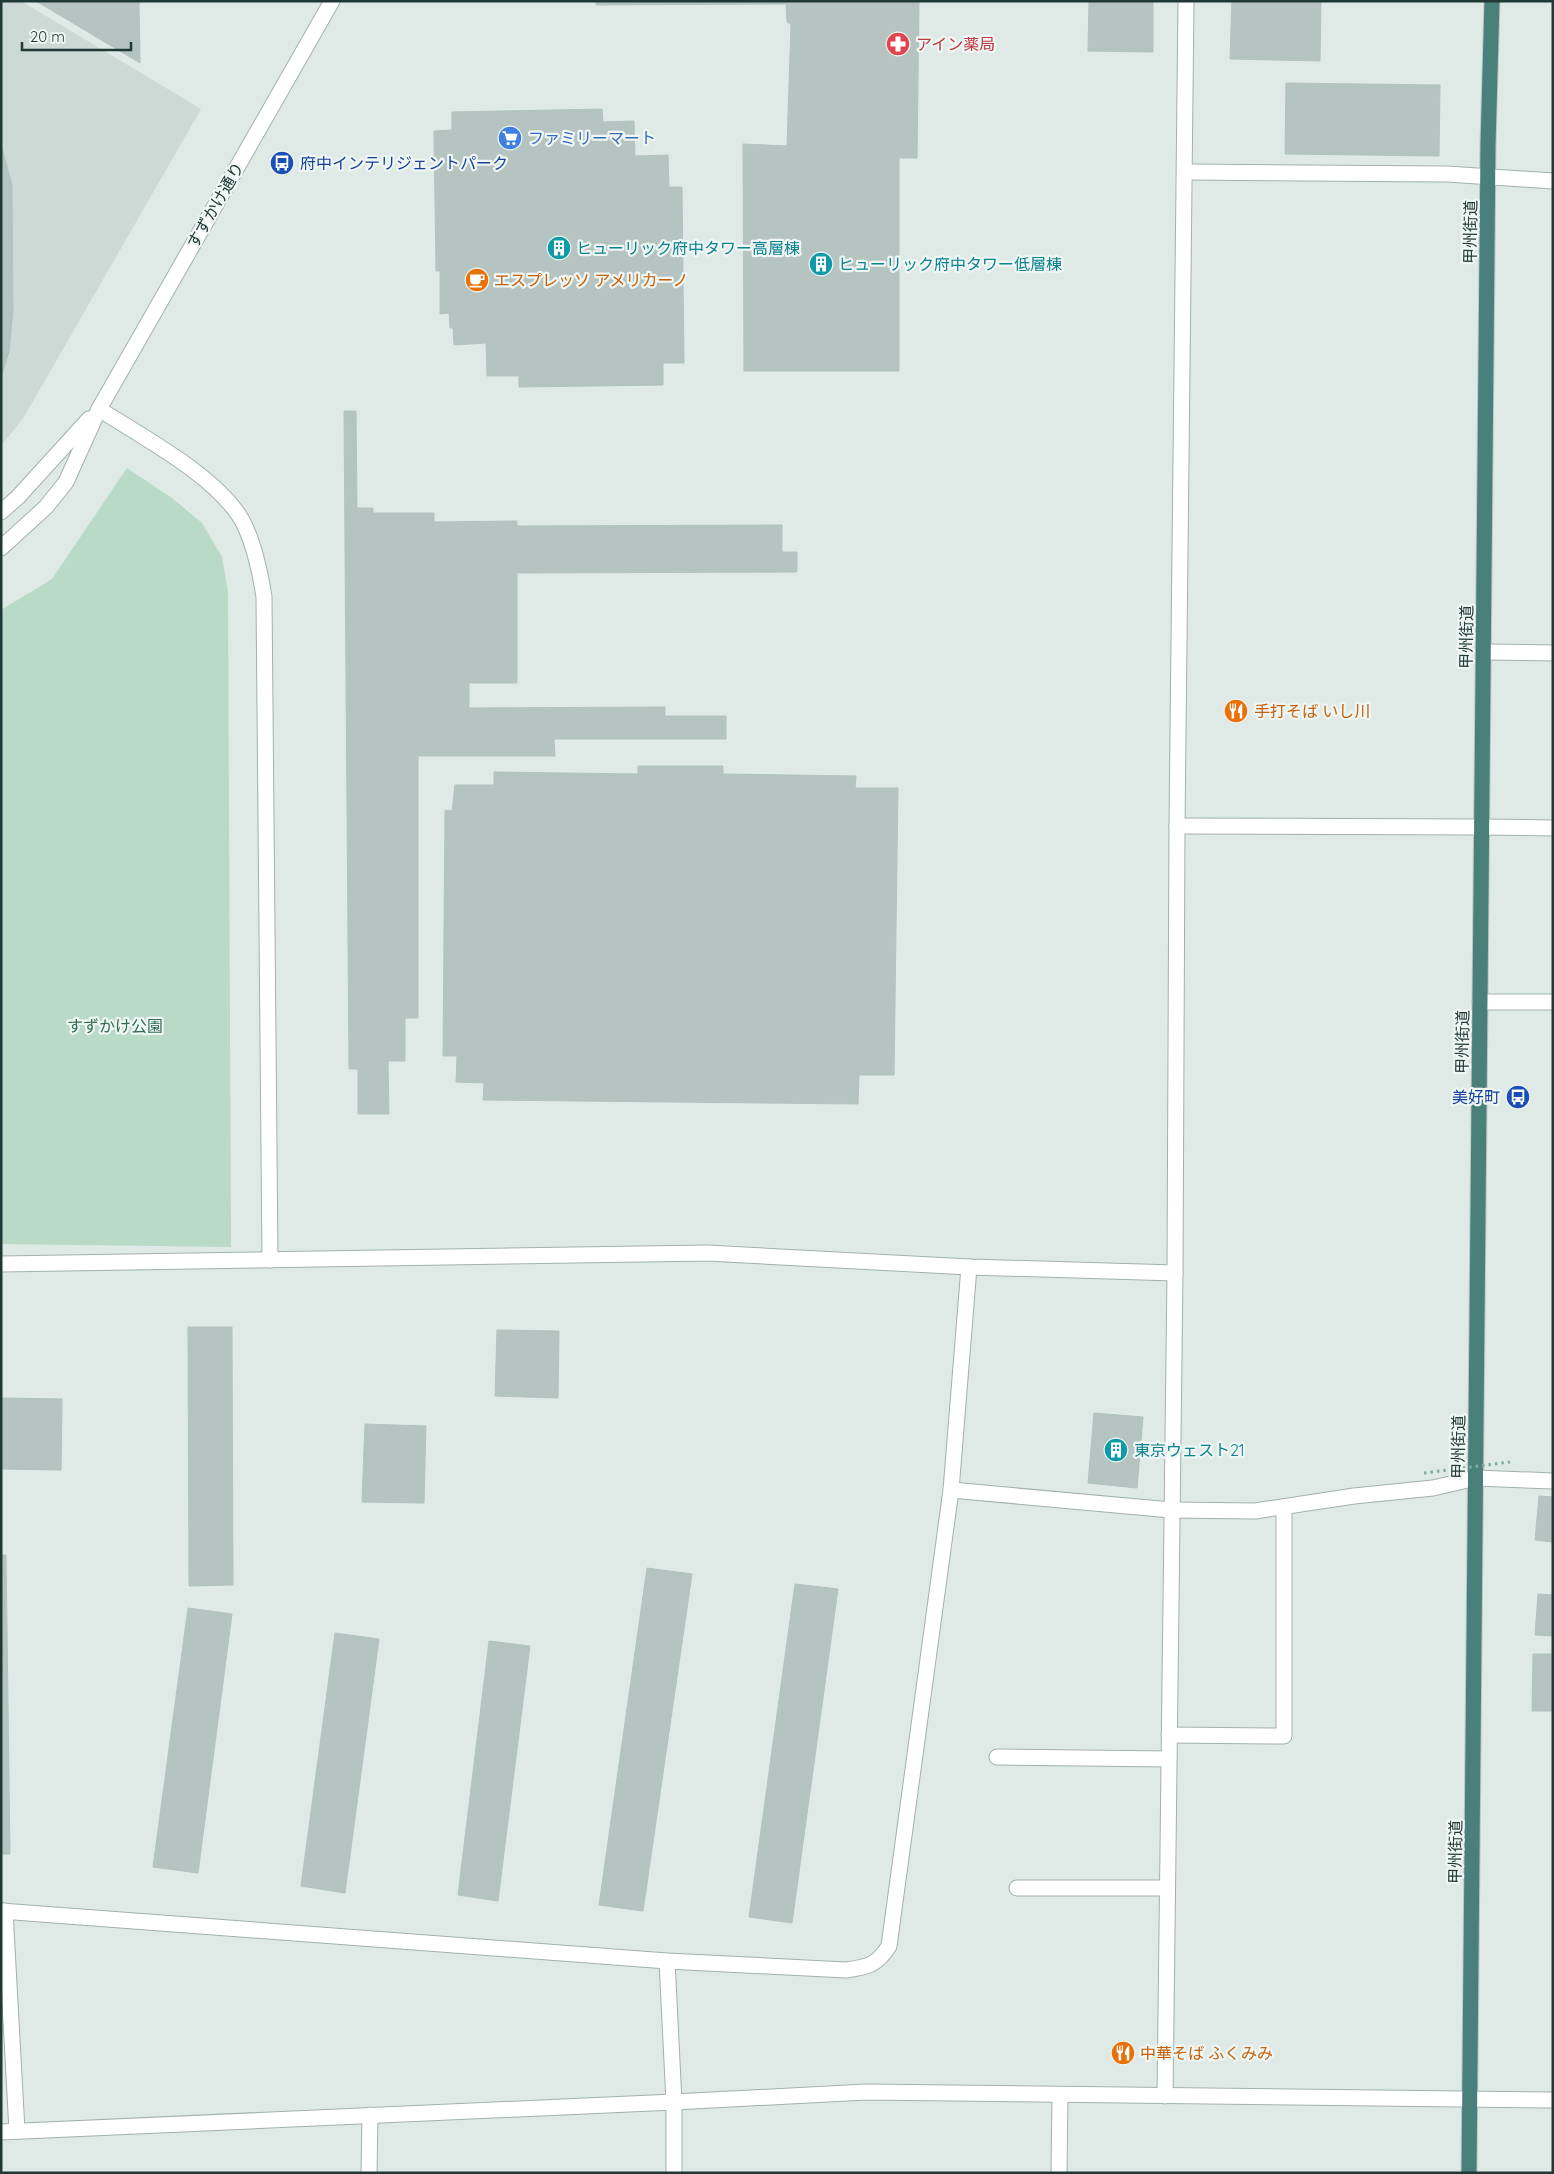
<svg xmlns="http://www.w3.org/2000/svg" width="1554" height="2174" font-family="Quicksand,'Noto Sans JP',sans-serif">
	<rect width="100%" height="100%" fill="#dfeae6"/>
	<path fill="#cdd9d5" d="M1,1h20l180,108 -177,308 -23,29z"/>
	<path fill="#b9dac6" d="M127,468l45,30 30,25 20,34 6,35 3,655 -230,-3v-634l51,-31z"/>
	<g fill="#b5c4c0" stroke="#b2c3be">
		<path d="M36,1h103l1,62z"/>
		<path d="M596,1h323l-2,157h-18v213h-155l-1,-227 44,2 4,-122 -4,-2 -1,-18 -190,1z"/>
		<path d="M1089,1h64v51l-65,-1z"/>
		<path d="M1232,1h89l-1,60 -90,-2z"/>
		<path d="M1286,83l154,2 -1,71 -154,-2z"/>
		<path d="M602,109l1,13 31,-1 1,35 33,-1 1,32h13l2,176h-21v22l-144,2v-11h-32l-1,-33 -32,2 -1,-17h-3l-1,-15 -9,1v-43h-4l-2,-140 18,-1v-18z"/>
		<path d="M1,145l11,40 1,125 -4,41 -8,27z"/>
		<path d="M344,411h12l1,97h16v5h61v9l83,-1v5l265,-1v27h15v20l-280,1v110h-48v25l196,-1v9h61v23h-172l1,17h-137v262h-13v43h-17l1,53h-31v-45h-9z"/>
		<path d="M638,766h85v8l133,2 -1,12h43l-4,287h-35l-1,29 -375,-4 1,-17 -28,-1 1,-26h-14l2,-246 7,1 3,-26h39v-13l144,2z"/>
		<path d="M188,1327h44l1,258 -44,1z"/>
		<path d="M497,1330l62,1 -1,67 -63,-2z"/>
		<path d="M1,1398l61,1 -1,71 -60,-1z"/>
		<path d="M1094,1413l49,4 -6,71 -49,-5z"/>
		<path d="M365,1424l61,2 -2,77 -62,-1z"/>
		<path d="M1539,1496l14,1v45l-18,-2z"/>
		<path d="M1,1555h5l4,299h-9z"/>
		<path d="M647,1568l45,6 -49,337 -44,-6z"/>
		<path d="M795,1584l43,5 -46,334 -43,-6z"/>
		<path d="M1538,1594l15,1v41l-18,-1z"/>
		<path d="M188,1608l44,6 -34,259 -45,-6z"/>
		<path d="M335,1633l44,6 -34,254 -44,-7z"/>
		<path d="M489,1641l41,5 -32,255 -40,-6z"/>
		<path d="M1533,1654h20v57h-21z"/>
	</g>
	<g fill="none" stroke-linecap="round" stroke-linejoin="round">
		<g stroke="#a2b1ad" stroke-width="17">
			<g id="service">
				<path d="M951,1490l220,20"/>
				<path d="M1169,1735l115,1v-228"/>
				<path d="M997,1757l172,2"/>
				<path d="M1017,1888h150"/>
				<path d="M369,2173l1,-58"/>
			</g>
		</g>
		<g stroke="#a2b1ad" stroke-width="17">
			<g id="minor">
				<path d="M1185,172l262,2 106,7"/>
				<path d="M99,409c43,28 122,69 145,115 11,23 16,47 20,73l6,663"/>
				<path d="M1484,652l69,1"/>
				<path d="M1177,826l305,1"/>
				<path d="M1480,1002h73"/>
				<path d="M1171,1510l84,1 99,-15 79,-8 43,-10 77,3"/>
				<path d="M1,1911l666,50 179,9c22,-3 31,-5 43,-24l62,-456 18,-223"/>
				<path d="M5,1911l12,220"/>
				<path d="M667,1961l7,141v71"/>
				<path d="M1165,2096l10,-823 2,-447 9,-825"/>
				<path d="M1,2132l673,-30 192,-10 687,8"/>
				<path d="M1059,2173l1,-77"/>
			</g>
		</g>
		<g stroke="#a2b1ad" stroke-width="17">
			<g id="tertiary">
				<path d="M1,512l17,-15 71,-78"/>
				<path d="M1,548l45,-41 20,-25 33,-73 233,-408"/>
				<path d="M1482,827l71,1"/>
				<path d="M1,1264l706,-11 262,14 206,6"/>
			</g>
		</g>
		<g stroke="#bcc4c2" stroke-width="17">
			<path id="trunk" d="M1469,2173l19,-2028 4,-144"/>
		</g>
		<use href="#service" stroke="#fff" stroke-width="15"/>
		<use href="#minor" stroke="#fff" stroke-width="15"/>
		<use href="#tertiary" stroke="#fff" stroke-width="15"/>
		<use href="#trunk" stroke="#4a807a" stroke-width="15"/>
		<path stroke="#81aca4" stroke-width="3" stroke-dasharray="2.5 4" stroke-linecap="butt" d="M1424,1473l86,-11"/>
	</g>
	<defs>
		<g id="pharmacy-disc" transform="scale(1.25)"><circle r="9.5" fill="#e0444e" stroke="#eff6f4"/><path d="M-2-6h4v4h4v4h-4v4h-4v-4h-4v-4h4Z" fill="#fff"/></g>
		<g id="supermarket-disc" transform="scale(1.25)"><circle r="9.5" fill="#3f7fe0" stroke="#eff6f4"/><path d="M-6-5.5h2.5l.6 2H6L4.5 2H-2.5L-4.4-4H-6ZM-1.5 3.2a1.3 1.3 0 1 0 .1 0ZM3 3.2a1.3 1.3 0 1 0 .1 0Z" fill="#fff"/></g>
		<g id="bus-disc" transform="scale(1.25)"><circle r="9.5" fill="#1a4fb4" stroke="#eff6f4"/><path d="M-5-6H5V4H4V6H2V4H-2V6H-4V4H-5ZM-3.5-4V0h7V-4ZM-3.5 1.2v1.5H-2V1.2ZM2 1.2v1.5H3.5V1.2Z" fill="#fff"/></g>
		<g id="building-disc" transform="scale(1.25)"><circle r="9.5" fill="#0f9aa8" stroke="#eff6f4"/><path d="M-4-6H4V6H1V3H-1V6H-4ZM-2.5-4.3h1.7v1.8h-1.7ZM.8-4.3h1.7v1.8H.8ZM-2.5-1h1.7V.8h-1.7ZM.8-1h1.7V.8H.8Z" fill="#fff"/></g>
		<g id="cafe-disc" transform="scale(1.25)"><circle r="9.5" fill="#e8710a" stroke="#eff6f4"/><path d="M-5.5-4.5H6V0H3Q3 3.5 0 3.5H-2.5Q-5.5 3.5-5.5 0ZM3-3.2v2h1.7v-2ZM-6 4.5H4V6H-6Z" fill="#fff"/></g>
		<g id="restaurant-disc" transform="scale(1.25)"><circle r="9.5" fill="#e8710a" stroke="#eff6f4"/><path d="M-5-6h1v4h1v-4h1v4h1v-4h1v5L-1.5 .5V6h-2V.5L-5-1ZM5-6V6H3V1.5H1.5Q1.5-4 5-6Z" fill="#fff"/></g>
	</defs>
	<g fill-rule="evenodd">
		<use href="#pharmacy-disc" x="898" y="44"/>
		<use href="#supermarket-disc" x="510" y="138"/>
		<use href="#bus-disc" x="282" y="163"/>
		<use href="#building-disc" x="559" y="248"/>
		<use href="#building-disc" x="821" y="264"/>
		<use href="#cafe-disc" x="477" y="280"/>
		<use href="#restaurant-disc" x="1236" y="711"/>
		<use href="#bus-disc" x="1518" y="1097"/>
		<use href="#building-disc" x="1116" y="1450"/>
		<use href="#restaurant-disc" x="1123" y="2053"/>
	</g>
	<g text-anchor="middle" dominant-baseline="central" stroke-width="4.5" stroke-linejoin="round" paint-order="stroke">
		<g font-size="16" fill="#be3a42" stroke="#eff6f4" text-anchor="start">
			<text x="916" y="44">アイン薬局</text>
		</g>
		<g font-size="16" fill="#366cbe" stroke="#eff6f4" text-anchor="start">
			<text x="528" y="138">ファミリーマート</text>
		</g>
		<g font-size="16" fill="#164399" stroke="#eff6f4" text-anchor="start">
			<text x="300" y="163">府中インテリジェントパーク</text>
			<text x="1500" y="1097" text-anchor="end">美好町</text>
		</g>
		<g font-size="16" fill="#213935" stroke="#eff6f4">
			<text transform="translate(215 205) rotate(-60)">すずかけ通り</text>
			<text transform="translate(1470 232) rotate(-89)">甲州街道</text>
			<text transform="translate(1466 637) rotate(-89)">甲州街道</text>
			<text transform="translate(1462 1042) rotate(-89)">甲州街道</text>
			<text transform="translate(1458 1447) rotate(-89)">甲州街道</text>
			<text transform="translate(1455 1852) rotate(-89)">甲州街道</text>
		</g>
		<g font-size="16" fill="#0d838f" stroke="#eff6f4" text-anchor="start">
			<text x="576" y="248">ヒューリック府中タワー高層棟</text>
			<text x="838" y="264">ヒューリック府中タワー低層棟</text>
			<text x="1134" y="1450">東京ウェスト21</text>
		</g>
		<g font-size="16" fill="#c56008" stroke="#eff6f4" text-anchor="start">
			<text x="494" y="280">エスプレッソ アメリカーノ</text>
			<text x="1254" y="711">手打そば いし川</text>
			<text x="1140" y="2053">中華そば ふくみみ</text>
		</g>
		<g font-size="16" fill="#2e6d4e" stroke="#eff6f4">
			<text x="115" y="1026">すずかけ公園</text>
		</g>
	</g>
	<rect width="1554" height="2174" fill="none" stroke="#213935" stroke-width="5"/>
	<path d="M22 42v8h109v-8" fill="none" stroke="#213935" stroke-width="2.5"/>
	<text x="30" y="42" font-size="15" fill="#213935" stroke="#eff6f4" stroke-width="4" paint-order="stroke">20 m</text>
</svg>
